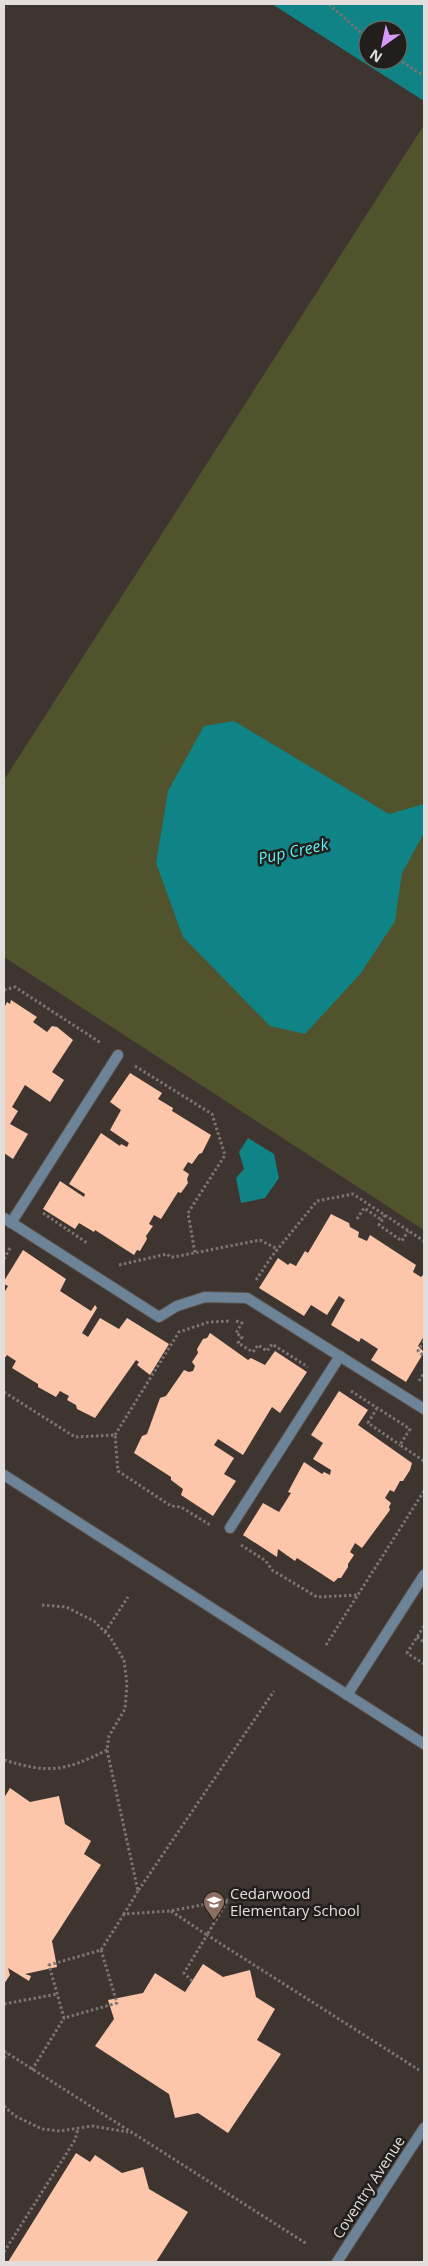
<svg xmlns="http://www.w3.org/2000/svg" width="428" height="2266" font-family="'Open Sans',sans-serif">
	<rect width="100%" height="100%" fill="#3e3531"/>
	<path fill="#51532d" d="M424,125v1105l-420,-273v-177z"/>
	<g fill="#0f8385" fill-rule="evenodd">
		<path d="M272,4h152v97zM368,30h30v30h-30z"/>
		<path d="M234,721l155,93 35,-10v29l-22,40 -7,48 -34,52 -56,61 -35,-8 -87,-89 -27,-74 12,-72 36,-65z"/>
		<path d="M248,1138l26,16 5,24 -14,20 -24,5 -5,-25 8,-9 -5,-17z"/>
	</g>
	<g fill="#fdc6aa">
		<path d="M11,1000l26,17 -4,5 14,10 5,-6 5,1 16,13 -21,32 12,8 -14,22 -25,-17 -13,22 6,4 -8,13 18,10 -15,25 -9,-6v-145l3,-6 3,2z"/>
		<path d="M130,1073l32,20 -4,6 15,9 -1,3 39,24 -9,18 -3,1 -7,10 -4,-2 -5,8 6,4 -2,5 1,4 -7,10 -3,-1 -17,27 -7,-4 -5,9 4,2 -7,10 1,3 -7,12 -3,-1 -3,5 -39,-25 -1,2 -15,-9 -4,6 -32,-20 17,-28 24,16 1,-3 -16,-10 32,-51 19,13 1,-2 6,3 2,-4 -19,-13 11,-20 -11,-8z"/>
		<path d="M331,1214l18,9 1,4 9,5 -1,5 9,4 3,-6 46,30 -3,7 8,5 3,-3v62l-6,10 6,6 -18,30 -35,-22 7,-11 -17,-11 -2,4 -28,-17 14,-25 -6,-4 -12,19 -16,-10 -7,11 -45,-28 19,-30 10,7 2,-2 6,3 9,-15 3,2z"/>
		<path d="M23,1250l43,29 -6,12 31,20 4,-6 2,3 -15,25 6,4 12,-19 19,11 8,-11 42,26 -19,31 -13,-10 2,-3 -3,-2 -41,58 -18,-9 -1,-4 -9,-5 2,-4 -9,-5 -4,6 -18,-10v-3l-26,-16 4,-7 -9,-6 -3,4v-66l4,-7 -4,-2v-3z"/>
		<path d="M210,1333l38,27 3,-2 14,7 10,-14 32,21 -27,41 -8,-6 -29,48 -25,-16 -4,6 20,13 -10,16 12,7 -23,35 -32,-21 2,-6 -12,-9v-3l-37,-24 8,-17 5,-2 13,-36 6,-2 18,-26 5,2 4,-1 2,-5 -3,-4 6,-9 -1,-4 6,-10 4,-1z"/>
		<path d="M339,1391l29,19 -10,15 54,38 -2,7 -7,11h-3l-6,11 -4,-2 -5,8 6,5 -2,4 1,3 -28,38 -7,-5 -5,9 4,3 -6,9v3l-7,11h-3l-4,4 -37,-24 -2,3 -17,-12 -1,8 -34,-22 20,-32 16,9 12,-19 -3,-1 16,-30 18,12 2,-2 6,3 1,-5 -18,-11 10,-16 -12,-8z"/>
		<path d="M10,1788l20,14 29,-6 6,28 26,17 -7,13 17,11 -49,76 5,26 -32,7 6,2 -2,5 -21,-13 2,7 -6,9v-186z"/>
		<path d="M203,1964l20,13 27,-7 6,27 19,12 -18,31 24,14 -53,79 -30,-20 -23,5 -6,-24 -74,-48 19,-27 -6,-19 35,-7 12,-20 30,19z"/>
		<path d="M76,2153l14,9 5,-7 27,18 21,-6 6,22 39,23 -32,50h-148z"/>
	</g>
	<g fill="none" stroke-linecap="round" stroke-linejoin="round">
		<g stroke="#5c5350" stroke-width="12">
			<g id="minor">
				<path d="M4,1218l155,99 18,-11 28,-9 42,1 177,111"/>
				<path d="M11,1223l107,-168"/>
				<path d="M4,1475l420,269"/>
				<path d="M230,1528l110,-172"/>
				<path d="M347,1695l77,-120"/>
				<path d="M337,2262l87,-134"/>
			</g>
		</g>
		<g stroke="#7c7471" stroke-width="3" stroke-dasharray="2.5 2.5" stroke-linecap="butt">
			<path d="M329,4l39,35"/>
			<path d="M398,59l26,17"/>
			<path d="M4,990l11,-3 86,56"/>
			<path d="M135,1066l77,48 13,41 -37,58 7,40"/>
			<path d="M43,1213l44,30"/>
			<path d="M385,1215l-6,10 23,16 6,-10"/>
			<path d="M357,1219l7,-11 18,12"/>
			<path d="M4,1259l7,-13"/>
			<path d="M119,1265l48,-11 3,3h4l86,-17 17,9"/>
			<path d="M256,1280l16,-24 45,-55 36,-7 71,47"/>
			<path d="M236,1321l6,2 -6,10 6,4 -4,6 15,9 5,-7 9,6 5,-7 36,23"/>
			<path d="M424,1341l-6,10 6,5"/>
			<path d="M419,1381l5,-8"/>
			<path d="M351,1391l59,38 -10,16 24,16"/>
			<path d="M4,1392l71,45 40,-2 3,36 53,35 10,1 29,18"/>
			<path d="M377,1408l-9,15 32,22"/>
			<path d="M115,1435l64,-103 30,-10 21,-1"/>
			<path d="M241,1545l25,16 6,9 45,27 41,-2"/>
			<path d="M42,1605l24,2 28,14 16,16 14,23 3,24 -2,25 -16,27 -2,14 31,141 136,-200"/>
			<path d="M424,1626l-17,27 17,11"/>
			<path d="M105,1632l23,-35"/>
			<path d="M417,1637l7,5"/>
			<path d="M326,1645l98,-154"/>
			<path d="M4,1760c46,14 61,11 103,-10"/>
			<path d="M138,1891l-14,23 46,-3 58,-11"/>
			<path d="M171,1911l36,24 20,-34"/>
			<path d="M101,1950l16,53 -53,15 -15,-53 52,-15 23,-36"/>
			<path d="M192,1981l-8,-8 23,-38 212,135"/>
			<path d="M4,2004l53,-10"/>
			<path d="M4,2051l303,193"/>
			<path d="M4,2058l3,-5"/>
			<path d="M32,2070l32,-52"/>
			<path d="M4,2106l11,10 27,13 18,2 32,-5 36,6"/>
			<path d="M4,2252l71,-112 3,-11"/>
		</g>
		<use href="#minor" stroke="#6d8398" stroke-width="10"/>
	</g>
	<defs>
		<g id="school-pin" transform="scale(1.125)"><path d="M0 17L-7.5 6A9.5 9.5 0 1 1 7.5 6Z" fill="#8d6e63" stroke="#221e1c"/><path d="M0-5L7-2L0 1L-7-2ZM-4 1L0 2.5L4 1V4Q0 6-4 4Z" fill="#fff"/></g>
	</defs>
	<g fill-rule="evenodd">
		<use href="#school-pin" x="214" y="1902"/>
	</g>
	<g text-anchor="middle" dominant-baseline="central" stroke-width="5" stroke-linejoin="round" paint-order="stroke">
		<g font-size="15" fill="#e3dddb" stroke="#221e1c" text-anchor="start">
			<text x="230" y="1893">Cedarwood<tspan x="230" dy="17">Elementary School</tspan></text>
		</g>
		<g font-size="15" fill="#e3dddb" stroke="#221e1c">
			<text transform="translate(368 2187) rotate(-57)">Coventry Avenue</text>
		</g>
		<g font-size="16" font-style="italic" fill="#5feef1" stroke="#221e1c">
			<text transform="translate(293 851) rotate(-12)">Pup Creek</text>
		</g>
	</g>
	<rect width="428" height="2266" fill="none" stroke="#e3dddb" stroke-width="10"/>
	<g transform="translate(383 45) rotate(213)"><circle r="24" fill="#221e1c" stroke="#6f6a68"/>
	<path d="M0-4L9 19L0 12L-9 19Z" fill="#d69bfa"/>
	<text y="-8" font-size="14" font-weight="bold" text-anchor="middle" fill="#e3dddb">N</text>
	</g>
</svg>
